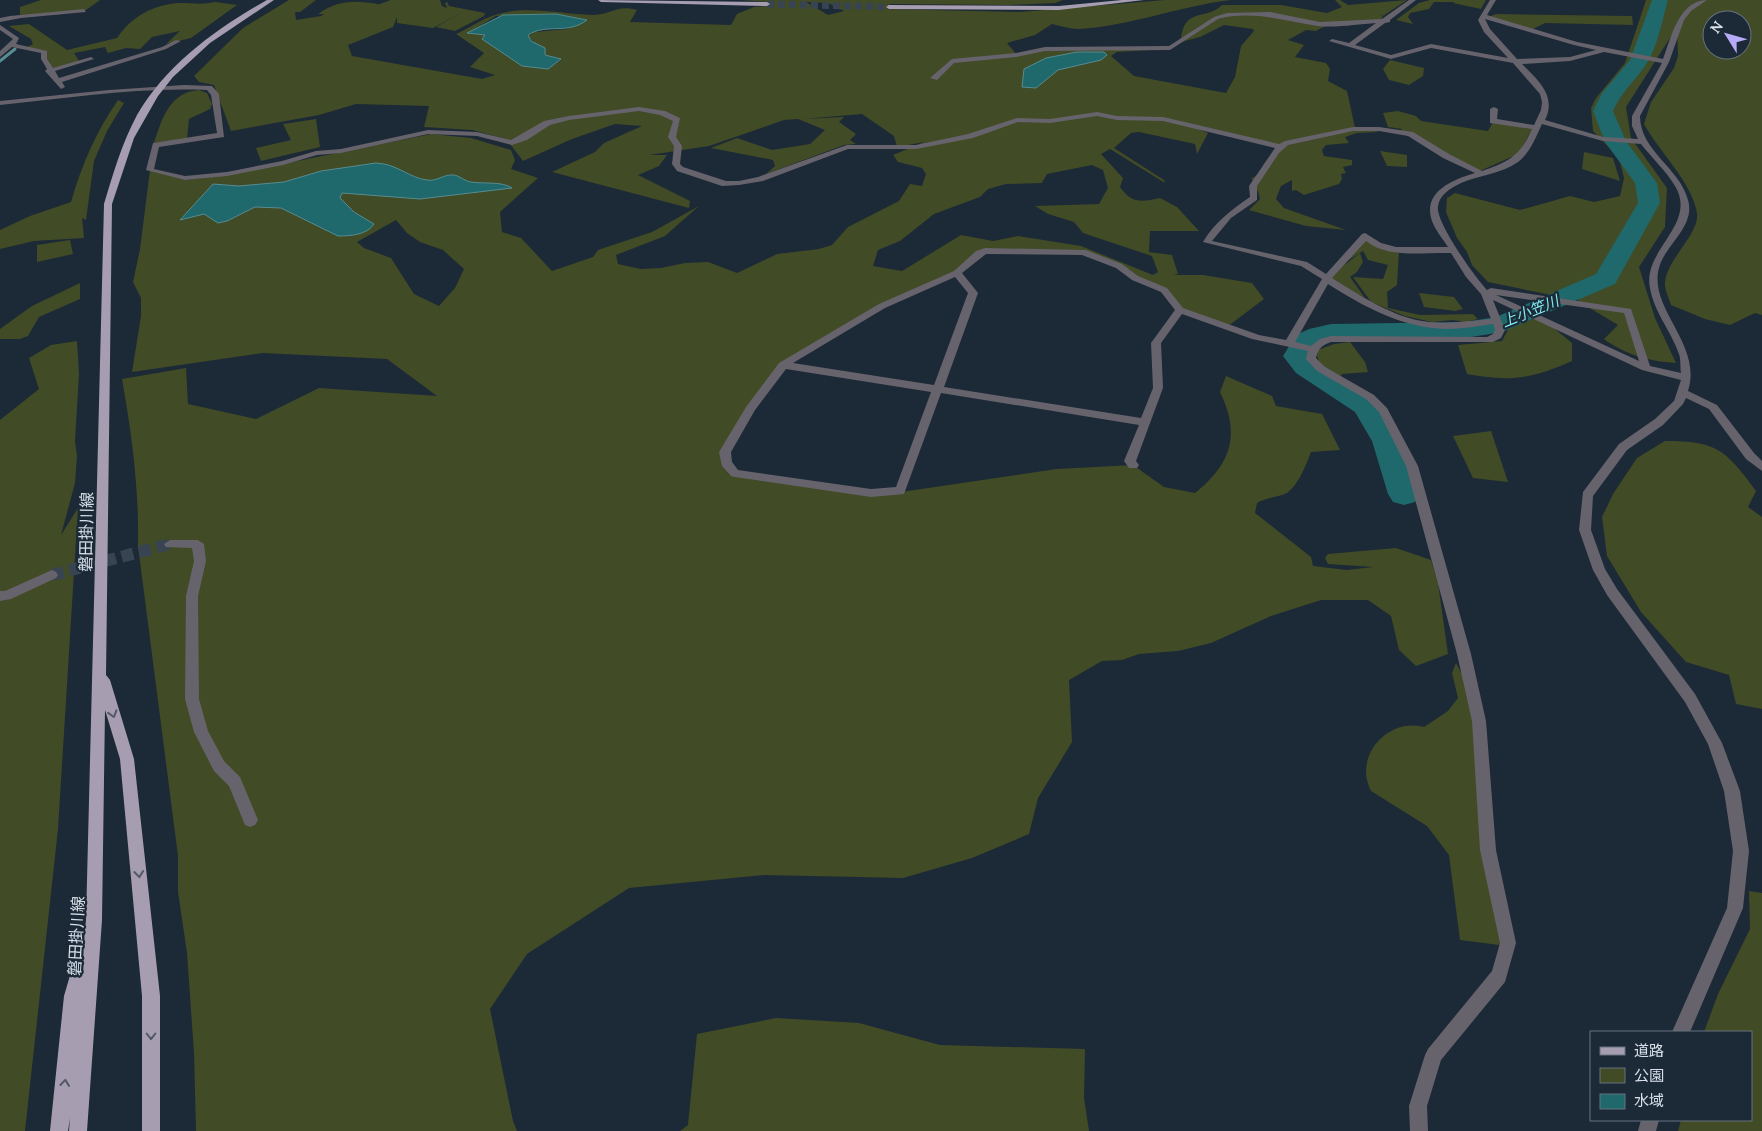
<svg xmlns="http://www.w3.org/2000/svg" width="1762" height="1131" font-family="Lora,'Noto Sans JP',serif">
	<rect width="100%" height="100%" fill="#1c2937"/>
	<g fill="#414b25" fill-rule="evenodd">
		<path d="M41,0h59l-14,10 -30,5h-36v-8z"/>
		<path d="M289,0h27l-16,12h-5l1,8 25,-4 3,-2h-6c19,-14 37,-14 60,-10l-1,1 14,-5h49l2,6 5,2 -2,-5 2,-1 2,4 36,7 -1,3 -29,15 -19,-4 29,-16 -32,17 -36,-5v-6l-4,10 -45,18 4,11 130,23 13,-4 -25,-8 14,-14 -28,-19c13,-6 26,-15 39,-19 30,-10 66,-1 97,0 18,0 26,-11 45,-5l-7,12 101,3 6,-11 17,-7 12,-1 2,-4 -28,-2h323l-8,3 -46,2 -119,-1 -1,5 131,3 145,-12h66c-51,6 -101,26 -152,29 -9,0 -18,-3 -27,-5l-17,11 -28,8 10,12 15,-5h119l-34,2 -6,4 23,20 92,17 9,-16 6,-31 13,-15 -1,-2 -29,-4 -24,12 -19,5c2,-36 25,-21 41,-37h59l46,8 15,-6 -7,-7h5l8,5 59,-5 -24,16 -3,-2 3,3 -4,4c-21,1 -45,-1 -63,10l-10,-1 -18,10 16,5 -9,12 31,6 4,6 -2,12 19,10 8,37 25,4 -23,1 -12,4 4,6 -23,2 -4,5 2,6 28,4v5l-9,2 3,6 -5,1 1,5 -3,5 -35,11 -8,-5 -4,1v-11l-11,6 -5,13 8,9 62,22 -40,-4 -57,-16 11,-11 -2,-8 -5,-5 -1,-8 8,-4c4,-20 27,-30 45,-36l-31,7 -78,-17 12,5 -11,21 -2,-10 -56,-12 -8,1 -17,15 50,32 1,3 -55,-34 -9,5 22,24 -3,9c12,17 21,15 40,11l17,9 22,24h-49l-1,21 23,3 6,19 -5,1h30l49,8 12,16 -37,28 -47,-17 -15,-20 -82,-38 -98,-1 -28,22 -75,33 -99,59 -58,92 9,15 -8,1 148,23 183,-27 76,-4 31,22 31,6c36,-29 46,-58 25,-101l6,-16 46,20 4,10 46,8 18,36 -29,2c-5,13 -12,32 -24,41 -7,4 -20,4 -30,10l-2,10 56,44 2,9 34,4 26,-3 -45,-3 -3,-6 3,-4 68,-6 35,12 7,23 10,71 -32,12 -17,-16 -8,-34 -23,-16h-47l-50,16 -60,27 -33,8 -39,3 -17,6 -20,1 -33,19 3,62 -34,56 -9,36 -57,24 -69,20 -139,-3 -135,13 -102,66 -37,55 23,112 4,10h-321l-2,-78 -7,-100 -9,-61v-36l-40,-310c1,-58 -6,-110 -16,-167l64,-11 2,36 68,15 63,-31 118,8 -50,-37 -124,-6 -131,19 9,-56v-18l-8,-16 7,-33 10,-79 36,10 42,-5 203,-41 40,4 40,12 4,10 -4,9 27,9 -38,34 2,20 19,6 31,33 41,-14 5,-7 54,-18 47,-26 -34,30 -49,19 2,9 23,5 20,-1 24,-5 23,-1 29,11 40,-19 42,-5 13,-4 16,-18 51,-26 11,-17 12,2 4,-12 -4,-6 -24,-6 -5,-7 31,-13 -27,5 -3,-11 -32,-22 -59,5 41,-2 -5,5 17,12 -6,6 6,4 -12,1 -78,29 9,-8 -2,-6 -62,-12 26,-10 35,12 38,-6 15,-14 -27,-11 -14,1 -75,26 -60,9h18l-8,11 -21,9 52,26 -1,7 -137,-36 43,-20 9,-9 38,-17 -27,-2 -43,15 -49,22 -17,-22 -34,-9 -48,-3 5,-21 -73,-2 -37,11 -88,16 -17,-46 -15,-3 -5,-6 49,-48zM806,2l22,1 16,8 -16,4zM555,14l32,6 -20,9 -33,3 -6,4 17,19 16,5 -14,9 -25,-3 -39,-27 2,-2 -1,-2 -16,-2 28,-17zM1092,165l11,5 5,18 -9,16 -64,2 13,8 26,8 9,11 69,23 6,16 -5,3 -72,-29 -63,-10 -25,5 -32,-6 -59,36 -29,-5 5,-16 22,-9 34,-27 46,-17 8,-8 18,-5 36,-1 5,-9zM396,220l11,13 13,9 23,8 21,19 -9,19 -16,18 -25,-12 -23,-36 -27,-10 -7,-6z"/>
		<path d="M1430,0h56l-5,9 -28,-6 2,-1h-21l-5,7 -19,4 -2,4 5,7 -17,-4 23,-17z"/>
		<path d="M1646,0h116v315l-7,-2 -25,12 -25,-6 -34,-14c-2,-7 -7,-16 -6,-23 2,-23 35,-49 32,-69 -5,-31 -38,-61 -53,-89l7,-22 23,-34 4,-12 -1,-29 -51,80 5,31 36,50 -2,39 -26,40 16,51 21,45c-28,-2 -50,-8 -72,-24l14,-14 -40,-24 8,-18 -35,12 -63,-13 -16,-17 -5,-13 -10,-14 -11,-26 1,-14 8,-5 65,17 50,-14 24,6 26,-6 4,-18 -5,-20 -26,-27 -2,-23 5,-10 29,-35zM1712,20h30v30h-30z"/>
		<path d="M215,2l22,3 -46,33 -25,6 14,-13 -28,6 -12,12 -14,-1 -18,5 -3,-6 -31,6 5,8 -30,10 -7,-20 -16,-3 7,-4 -2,-5 -22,-13 20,-2 38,26 50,-12c14,-21 37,-34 63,-35 12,0 22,2 35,-1z"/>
		<path d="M1496,14l136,2 1,9 -88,-2 -12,6 -47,-11z"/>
		<path d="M1390,60l34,8 -1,8 -14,9 -20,-5 -6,-11z"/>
		<path d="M199,90l8,3 5,11 -2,5 -21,10 -2,20 -33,4c8,-25 16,-51 45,-53z"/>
		<path d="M118,100l6,3 -17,28 -13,30 -8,59 -4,-2 2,20 -50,3 -34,8v-19l30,-14 41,-14c11,-38 25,-70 47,-102z"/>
		<path d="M1398,111l18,5 5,5 67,10 5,-9 40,6 -15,26 -38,17 -80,-40 2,-2 -14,-2 -5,-14z"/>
		<path d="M316,119l4,28 -59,14 -5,-13 35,-8 -8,-16z"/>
		<path d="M1380,151l27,4v12l-20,-1z"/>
		<path d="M1584,152l29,6 7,23 -38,-12z"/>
		<path d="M1363,238l36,12 -2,35 -10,7 1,16 32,7 53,-1 5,5 -13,3 -12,-2 -21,2 -27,-6 -34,-14 -18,-25 30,2 5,-14 -20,-5 -5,-9 -19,12z"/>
		<path d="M70,240l3,14 -36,8v-17z"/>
		<path d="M1360,253l3,9 -6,10 -7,5 15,21 -35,-19 9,-10z"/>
		<path d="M80,283v16l-41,18 -11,19 -8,3h-20v-10l32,-23z"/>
		<path d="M1419,293l35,4 9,12 -8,2 -31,-4z"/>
		<path d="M1534,319l10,1 28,23v18c-41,18 -61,21 -105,13l-9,-29 44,-4 8,-15z"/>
		<path d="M77,341l2,33 -4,67 2,15 -2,27 -14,52 17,-27 -20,321 -33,302h-25v-711l39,-31 -10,-31 22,-13z"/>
		<path d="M1350,342l15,20 3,10 -26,2 -1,2 -19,-8 -5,-12 1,-6 16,-6z"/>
		<path d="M1491,431l17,51 -35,-4 -20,-42z"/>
		<path d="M1665,441c52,0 61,9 91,50l-8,16 14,10v192l-26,-5 -7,-29 -43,-13 -45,-50 -34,-56 -5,-39 11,-23 24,-36z"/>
		<path d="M1456,663l12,23 11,43 28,217 -47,-6 -11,-85 -22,-29 -56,-35c-18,-34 16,-74 53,-64l24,-16 10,-13 -6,-25z"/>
		<path d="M1749,891l13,2v238h-84l3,-11h70v-88h-47l14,-38 32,-65z"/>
		<path d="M776,1018l83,5 81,22 145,4 -1,49 5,33h-409l8,-6 9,-91z"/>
	</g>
	<g fill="#1f686c" stroke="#568c92">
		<path d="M556,14l31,6c-19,15 -41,3 -59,15l3,6 14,7v7l16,4 -13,10 -26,-3 -40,-27 3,-4 -18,-2 36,-18z"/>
		<path d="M1077,52h27l3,3 -6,5 -43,10 -22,18 -14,-1 2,-18 22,-11z"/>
		<path d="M376,163c22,1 33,15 51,17 9,2 17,-6 26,-5 6,0 11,6 18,7 12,2 31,-1 41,6l-92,11 -78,-6 -2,5 14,14 20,12c-7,11 -24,12 -36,12l-57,-28 -26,-1 -28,14 -9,2 -14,-9 -24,6 33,-36 26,2 45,-4 37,-11z"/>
	</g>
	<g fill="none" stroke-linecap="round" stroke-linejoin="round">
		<path stroke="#568c92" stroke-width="3" d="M0,61l15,-12"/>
		<path fill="#1f686c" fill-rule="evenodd" d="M1652,0h16c-6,21 -10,45 -21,63 -11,17 -26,29 -34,48l13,30 31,42 3,20 -45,81 -113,48 -37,6 -134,2c-11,2 -16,5 -20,15l5,6 60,38 26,42 18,53 -5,8 -11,3 -11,-3 -5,-8 -16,-53 -17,-29 -59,-39 -13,-17 13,-21 13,-6 22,-5 134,-2 31,-5 100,-43 42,-71 -3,-20 -30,-41 -12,-31 9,-18 28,-33z"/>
		<path stroke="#384452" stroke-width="12" stroke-dasharray="12 6" stroke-linecap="butt" d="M52,575l118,-31"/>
		<path stroke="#384452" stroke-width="7" stroke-dasharray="7 4" stroke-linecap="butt" d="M767,4l122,3"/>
		<g fill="#67636c" fill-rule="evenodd">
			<path d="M1409,0h7l-26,20v2l-5,1 -30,22 36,10 40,-11 77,14 -24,-26 -6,-12 12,-20h6l-9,15 90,27 86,17c8,-21 16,-59 44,-59l-16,11 -7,9 -15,42 -29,54c0,35 40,52 48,84 8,26 -24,46 -29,68 -11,41 44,76 29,123l29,14 37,48 8,8v10l-16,-12 -37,-50 -23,-11 -3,6 -20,21 -36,25 -34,46 -2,34 14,39 12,20 78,105 27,49 18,48 9,60 -6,57 -53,124h-18l55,-124 6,-57 -9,-60 -16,-47 -23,-42 -78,-107 -14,-25 -14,-40 4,-38 36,-48 36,-25 19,-18 7,-21 -39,-10 -149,-70 12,30 -4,8 -8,4h-162c-9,3 -13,7 -15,16l9,9 49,28 13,13 31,58 53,188 15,67 10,129 20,93 -11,39 -64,78 -14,46 1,25h-18l-1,-25 16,-51 3,-6 64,-78 8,-28 -20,-93 -8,-129 -15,-67 -51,-188 -27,-54 -13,-13 -49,-28 -11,-12 2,-8 -56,-12 -70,-25 -21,29 2,45 -27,73 3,4 -2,3h-8l-5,-7 15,-36 -198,-32 -37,101 -33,3 -136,-20 -4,-1 -9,-10 -3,-14 27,-45 33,-44 100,-59 75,-33 22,-20 9,-3 101,2 36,14 16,12 29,12 16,20 76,27 27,5 36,-61 -21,-13 -98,-24c12,-20 28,-32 47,-45l-1,-11 26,-38 -112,-27 -46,-1 -20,-4 -47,7 -32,-1 -45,16 -57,11h-68l-85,32 -24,4 -17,1 -45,-15 -5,-7 2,-18 -6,-9 5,-16 -13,-6 -21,-4 -70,9 -19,5 -23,15 -15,5 -35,-9 -49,-2 -87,19 -24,2 -34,10 -56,11 -42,4 -39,-10 7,-27 64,-10 -6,-38 -4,-5c-69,-3 -139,8 -207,15v-4l109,-11 75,-5 28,1 7,8 5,43 -65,10 -5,22 31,7 42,-4 55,-11 34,-10 25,-2 87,-19 49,2 34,8 33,-19 25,-5 70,-9 26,4 15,7 -4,19 6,9 -2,18 3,3 43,14h13l19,-4 89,-32h69l52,-11 49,-16 33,1 47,-7 20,4 46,1 116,27 6,-3 68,-14h26l34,5 36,22 33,17c27,-9 38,-15 50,-42l-42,-6v-14l4,-2 4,2 -1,10 37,6 7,-15 1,-8 -2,-8 -27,-31 -82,-15 -40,11 -62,-18 3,-2 17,4 27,-20c-18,1 -39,5 -58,3 -33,-5 -66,-16 -100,-7l-48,31 -125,1 -29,6 -62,6 -17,17 -7,-2 22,-19 64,-6 29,-6 124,-1 45,-29 13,-4 43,-1 50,10 62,-3zM1485,19l89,26 22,5 -26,7 -53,2 -27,-30zM1604,52l58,11 -30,53v10l6,13 -35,-2 -58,-17c12,-24 -7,-40 -23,-56l48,-3zM1542,124l61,17 38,3c11,14 25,27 34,42 23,38 -33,64 -25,102 4,24 21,43 29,66 2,6 1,13 2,19l-31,-7 -19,-57 -140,-21 -4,2c-12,-13 -52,-68 -49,-84 2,-12 13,-18 23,-23 19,-8 40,-9 57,-21 12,-9 18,-25 24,-38zM1353,131h26l29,5 35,22 32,15c-23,7 -53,19 -43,48 3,9 11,18 16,26h-52l-15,-4 -16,-10 -3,1 -36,40 -19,-12 -95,-21 19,-23 26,-18v-14l22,-33 9,-8zM1366,241c22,18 58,11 85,12l15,24 15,17 10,25c-23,2 -46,6 -69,2 -29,-4 -66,-28 -90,-43zM986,254l96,1 34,13 16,12 29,12 14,18 -24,33 2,45 -12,30 -197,-31 34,-94 -16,-20zM955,277l13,16 -34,92 -141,-22 92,-55zM1328,284c36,23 75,44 118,45 16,0 32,-3 47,-5l2,6 -2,4 -6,3 -156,-1 -11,3 -9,7 -16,-4zM1496,295l128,18 15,48zM786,369l145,23 -35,95 -25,2 -133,-19 -6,-8 -1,-10 24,-42z"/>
			<path d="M84,9l2,3 -65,6 -21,4v-4l10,-2z"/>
			<path d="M0,25l19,13 -3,6 31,7v8l6,9 38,-11 3,2 -39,12 4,7 103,-31 14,-7 5,1 -15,8 -104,33 3,5 -4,2 -16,-18 2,-2 -6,-10v-6l-29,-6 -12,10v-6l13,-12 -13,-9z"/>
			<path d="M170,540h28l6,4 2,17 -8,35 1,103 9,32 16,30 16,16 18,43 -3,5 -5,2 -5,-2 -16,-39 -15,-15 -20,-39 -9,-33 1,-103 8,-35 -2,-13 -26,-1 -2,-3z"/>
			<path d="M52,570l4,2 2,3 -2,3 -45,21 -11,2v-10h5z"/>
			<path d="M1641,1120h18l-3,11h-18z"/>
		</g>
		<g fill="#a69eb0" fill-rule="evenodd">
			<path d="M267,0h7l-64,43 -37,34 -15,19 -24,42 -22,66 -6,471 4,5 24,79 26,237v135h-18v-135l-22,-237 -15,-49 -3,210 -15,211h-18l1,-13 -2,13h-18l14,-135 14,-48 2,-6 4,-2 2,-20 18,-716c9,-30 18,-61 33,-89 30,-51 79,-86 130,-115z"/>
			<path d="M598,0l169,2 3,2 -3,2 -166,-4z"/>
			<path d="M1122,0h22l-85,10 -170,-1 -3,-2 3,-2 170,1z"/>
		</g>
	</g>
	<defs><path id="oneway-chevron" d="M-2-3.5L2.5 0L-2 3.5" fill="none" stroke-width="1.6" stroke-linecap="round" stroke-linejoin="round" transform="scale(1.25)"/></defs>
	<g stroke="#535867">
		<use href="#oneway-chevron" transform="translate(113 714) rotate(73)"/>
		<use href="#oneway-chevron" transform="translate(139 874) rotate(84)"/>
		<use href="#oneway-chevron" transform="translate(151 1036) rotate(90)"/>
		<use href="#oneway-chevron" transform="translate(65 1083) rotate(-84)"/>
	</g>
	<g text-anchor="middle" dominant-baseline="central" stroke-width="4.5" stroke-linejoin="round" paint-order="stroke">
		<g font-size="15" font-style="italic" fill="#82edf3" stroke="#1c2937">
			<text transform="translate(1530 311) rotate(-22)">上小笠川</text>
		</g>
		<g font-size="16" fill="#d7e0e9" stroke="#1c2937">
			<text transform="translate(86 532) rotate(-89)">磐田掛川線</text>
			<text transform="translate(76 936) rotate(-87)">磐田掛川線</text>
		</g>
	</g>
	<rect x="1590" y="1031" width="162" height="90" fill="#1c2937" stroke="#67727e"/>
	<rect x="1600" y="1047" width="25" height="8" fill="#a69eb0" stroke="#67727e"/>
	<text x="1634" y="1056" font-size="15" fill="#d7e0e9">道路</text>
	<rect x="1600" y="1068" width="25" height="15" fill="#414b25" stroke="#67727e"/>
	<text x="1634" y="1081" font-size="15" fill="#d7e0e9">公園</text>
	<rect x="1600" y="1094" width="25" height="15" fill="#1f686c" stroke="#67727e"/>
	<text x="1634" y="1106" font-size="15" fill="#d7e0e9">水域</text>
	<g transform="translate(1727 35) rotate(307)"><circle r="24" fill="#1c2937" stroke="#67727e"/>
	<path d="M0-4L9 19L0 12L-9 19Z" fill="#b7abf7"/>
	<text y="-8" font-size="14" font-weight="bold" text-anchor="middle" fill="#d7e0e9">N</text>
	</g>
</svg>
